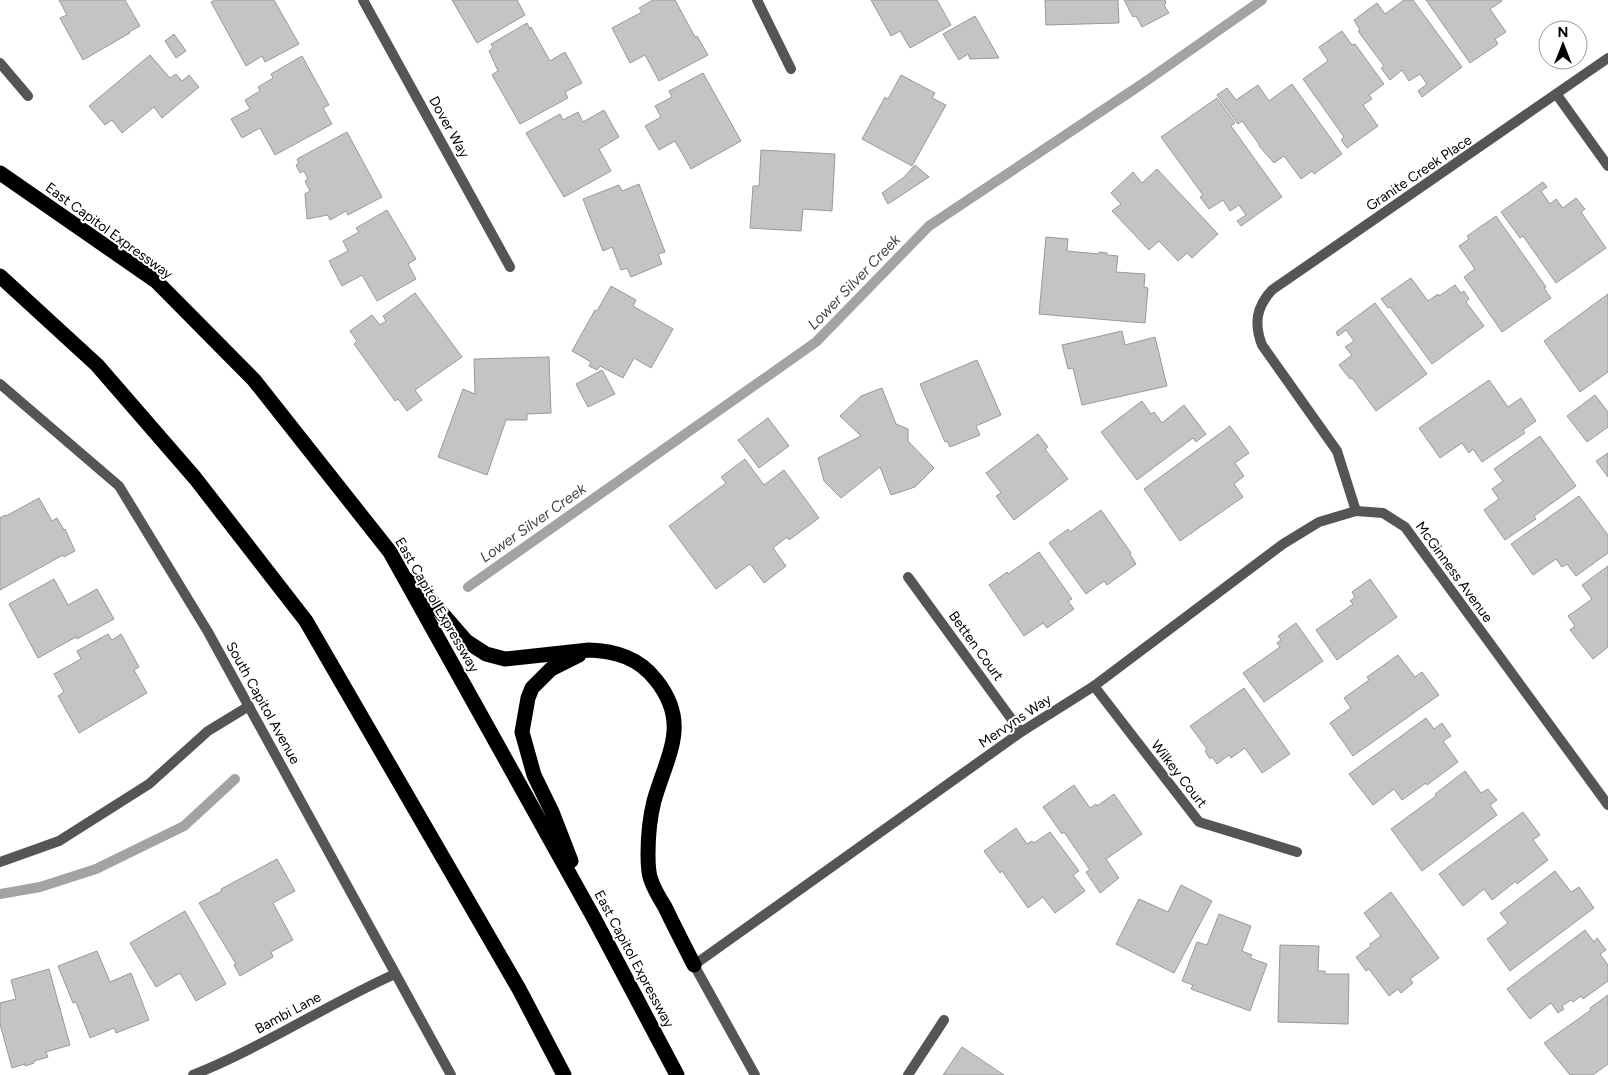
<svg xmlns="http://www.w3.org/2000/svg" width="1608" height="1075" font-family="Figtree,sans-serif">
	<rect width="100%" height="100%" fill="#fff"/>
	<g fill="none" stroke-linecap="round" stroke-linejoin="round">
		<g stroke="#a3a3a3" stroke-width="10">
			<path d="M468,587l348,-245 113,-116 213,-142 120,-84"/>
			<path d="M0,894l40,-7 56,-18 88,-43 51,-47"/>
		</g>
	</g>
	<g fill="#c4c4c4" stroke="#999">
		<path d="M59,0h66l15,26 -11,6 1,1 -47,27 -23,-42 7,-3z"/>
		<path d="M215,0h59l25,44 -34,18 -3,-6 -16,10 -35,-64z"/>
		<path d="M452,0h65l8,15 -48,28z"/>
		<path d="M653,0h22l20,37 2,-1 11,19 -49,26 -14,-26 -15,8 -18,-35 30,-16 -3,-4z"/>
		<path d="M871,0h66l14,25 -41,23 -10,-17 -9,5z"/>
		<path d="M1045,0h73l1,23 -73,2z"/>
		<path d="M1124,0h41l1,3 -2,2 5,8 -27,14 -6,-11 -3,1z"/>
		<path d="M1404,0h9l49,67 -40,30 -4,-6 9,-7 -7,-10 -11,7 -7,-11 -12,10 -9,-12 3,-2 -26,-35 2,-1 -6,-10 23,-17 8,11z"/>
		<path d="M1426,0h75l1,1 -12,8 16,23 -11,7 3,5 -28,19z"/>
		<path d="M975,16l24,42 -29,1 -2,-5 -9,6 -16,-26z"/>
		<path d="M527,23l3,6 1,-2 19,34 15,-9 17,31 -17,9 3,6 -48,26 -28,-49 6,-4 -9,-20 4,-3 -2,-4z"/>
		<path d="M1342,31l10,14 3,-1 29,40 -15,11 3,4 -9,6 15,21 -31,22 -6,-8 3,-3 -41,-58 25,-18 -9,-14z"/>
		<path d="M174,34l12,17 -10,7 -11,-17z"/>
		<path d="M150,55l20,23 6,-4 6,7 7,-6 10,12 -37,31 -8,-11 -32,26 -10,-13 -7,5 -16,-19z"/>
		<path d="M302,56l27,49 -6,3 9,16 -57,31 -15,-27 -18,10 -11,-19 19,-10 -5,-9 15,-9 -2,-4 15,-9 -2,-4z"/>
		<path d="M703,73l38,68 -50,28 -16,-28 -16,9 -14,-24 16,-9 -6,-11 17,-9 -3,-6z"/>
		<path d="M901,75l34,18 -3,5 14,7 -34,61 -50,-27 23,-42 3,2z"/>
		<path d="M1292,84l50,70 -28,20 -2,-3 -11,8 -17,-23 -10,7 -15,-17v-2l-17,-23 -4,3 -21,-29 10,-7 9,12 22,-15 11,16z"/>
		<path d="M1217,98l18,25 -4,3 51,71 -41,29 -4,-5 9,-6 -7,-10 -9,6 -7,-11 -14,9 -9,-12 3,-2 -42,-58z"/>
		<path d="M604,110l15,27 -20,12 12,22 -47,26 -38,-64 34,-19 3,6 15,-8 5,10z"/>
		<path d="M347,132l35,65 -34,18 -2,-4 -16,9 -2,-5 -21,4 -2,-25 5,-3 -5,-10 3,-2 -4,-8 -4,2 -4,-8 3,-2 -2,-4z"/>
		<path d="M761,150l74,4 -3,57 -29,-2 -2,22 -51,-3 3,-42h6z"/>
		<path d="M915,165l14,12 -41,27 -6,-11 21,-15z"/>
		<path d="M1157,169l61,65 -26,24 -5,-5 -9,8 -19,-20 -10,9 -37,-39 9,-7 -10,-11 22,-21 9,11z"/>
		<path d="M1543,182l4,5 -6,4 9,13 6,-5 7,9 13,-10 9,11 -4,3 25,36 -50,35 -33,-47 -3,2 -19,-26z"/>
		<path d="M639,184l26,68 -7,2 4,10 -31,13 -4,-9 -6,2 -9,-23 -9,4 -20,-52 36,-14 3,6z"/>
		<path d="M387,210l29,49 -8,5 8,15 -39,22 -15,-26 -20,11 -13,-25 19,-10 -5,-10 16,-9 -3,-4z"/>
		<path d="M1496,216l50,71 -2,1 7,10 -49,34 -38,-55 11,-8 -16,-23 10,-7 -2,-3z"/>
		<path d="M1046,237l22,2 -1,12 32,3v-2l8,1v2l11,1 -2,16 29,2 -1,13 4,1 -3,35 -106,-9z"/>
		<path d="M1411,278l17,23 10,-7 1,2 16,-11 6,8 3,-2 5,8 -3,3 18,24 -52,38 -42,-57 -2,1 -7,-9z"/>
		<path d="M611,286l25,14 -3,6 40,23 -22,39 -17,-10 -11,20 -23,-12 -3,4 -8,-4 2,-4 -19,-11 23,-41 2,1z"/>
		<path d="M415,293l47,64 -47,33 7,10 -15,11 -9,-12 -3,2 -41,-57 3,-3 -7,-10 22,-16 8,10 6,-4 -3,-5z"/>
		<path d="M1608,294v78l-28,20 -36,-51z"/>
		<path d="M1375,303l52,71 -51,37 -24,-33 -2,1 -11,-14 13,-10 -7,-8 9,-6 -8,-11 -8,6 -2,-4z"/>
		<path d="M1122,331l3,14 30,-8 12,49 -85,19 -9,-37 -5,1 -6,-24z"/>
		<path d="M549,357l2,56 -24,1v6h-21l-19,55 -49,-18 25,-68 12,5 -1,-35z"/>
		<path d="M977,360l24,55 -25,11 4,9 -30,12 -3,-6 -2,1 -25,-58z"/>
		<path d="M602,370l13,24 -27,13 -12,-23z"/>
		<path d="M1489,380l19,27 13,-9 15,23 -13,9 2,3 -43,29 -9,-13 -4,4 -7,-10 -22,15 -21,-30z"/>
		<path d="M882,388l14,36 12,5v12l26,27 -19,19 -24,8 -11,-28 -39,31 -17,-17 -6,-23 43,-22 -21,-20 21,-20z"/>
		<path d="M1595,395l13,17v15l-21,15 -20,-26z"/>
		<path d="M1142,401l9,13 3,-2 8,11 22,-18 22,29 -10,8 -3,-4 -56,42 -36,-48z"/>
		<path d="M768,418l21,28 -30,22 -21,-28z"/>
		<path d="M1230,426l19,27 -14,10 9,13 -10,8 9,13 -63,44 -36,-52z"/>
		<path d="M1038,434l10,13 -3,2 23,30 -54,41 -18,-24 5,-3 -15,-20z"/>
		<path d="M1540,436l36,50 -42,30 2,3 -31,21 -21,-30 15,-11 -7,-10 11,-8 -9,-12z"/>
		<path d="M1608,453v24l-12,-16z"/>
		<path d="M745,459l19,26 20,-15 35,48 -30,22 -2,-3 -14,11 13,18 -22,17 -14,-19 -34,25 -47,-63 57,-43 -5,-6z"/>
		<path d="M1579,496l29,39v18l-32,23 -9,-12 -5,3 -6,-8 -23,16 -22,-31z"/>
		<path d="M39,498l13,23 5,-3 7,12 1,-1 10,22 -11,6 -1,-2 -63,35v-72l5,-3 1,1z"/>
		<path d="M1101,510l30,43 -1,1 6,10 -29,21 -3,-4 -18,13 -37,-51 19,-14 2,3z"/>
		<path d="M1039,552l33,47 -4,2 6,8 -27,19 -4,-5 -19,13 -35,-51 18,-13 1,2z"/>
		<path d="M1608,566v81l-15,12 -23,-29 5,-4 -7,-10 24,-17 -10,-14z"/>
		<path d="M54,579l14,26 29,-16 17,30 -37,20 -1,-2 -38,21 -29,-54z"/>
		<path d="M1370,579l27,38 -60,43 -21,-30 37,-26 -3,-3 5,-4 -3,-5z"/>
		<path d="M1296,623l27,38 -59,41 -21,-29 37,-26 -3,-4 4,-3 -3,-4z"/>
		<path d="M108,634l4,6 9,-6 18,33 -5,3 13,23 -68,40 -21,-37 6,-4 -10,-18 27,-15 -4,-8z"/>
		<path d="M1398,655l17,22 7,-5 17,23 -86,61 -23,-33 21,-15 -7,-10 25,-18 -2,-3z"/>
		<path d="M1244,688l46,66 -28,19 -17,-25 -14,10 -2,-3 -12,9 -5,-7 -2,2 -5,-8 2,-2 -17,-23z"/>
		<path d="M1426,718l8,11 8,-6 9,13 -8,5 15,21 -31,23 -1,-2 -24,17 -8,-11 -21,16 -24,-31z"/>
		<path d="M1465,771l16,22 7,-4 9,11 -7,5 7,10 -75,56 -31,-42 45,-33 -1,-2z"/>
		<path d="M1074,785l16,23 6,-4 1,2 17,-12 28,40 -36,25 13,19 -19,15 -14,-21 4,-2 -26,-38 -2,2 -19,-27z"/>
		<path d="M1523,812l17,23 -7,5 15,20 -31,24 -1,-3 -24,19 -8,-11 -21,17 -24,-32z"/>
		<path d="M1016,828l11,16 5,-3 2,2 16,-11 29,39 -6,4 12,16 -30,22 -12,-16 -15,11 -26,-37 -2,2 -16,-22z"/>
		<path d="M277,859l18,32 -22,12 20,37 -22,12 2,5 -33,19 -6,-11 2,-1 -37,-61 23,-12 -1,-2z"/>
		<path d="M1555,871l16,21 8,-5 15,21 -84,63 -23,-32 21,-16 -8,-10z"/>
		<path d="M1181,885l31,16 -38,72 -58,-29 23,-45 29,13z"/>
		<path d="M1391,892l48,66 -29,21 3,4 -12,10 -3,-4 -9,7 -20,-27 -3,2 -10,-14 15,-11 -1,-2 11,-8 -17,-23z"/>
		<path d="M185,911l41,73 -30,17 -16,-28 -24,14 -26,-44z"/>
		<path d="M1219,914l32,12 -9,25 10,4 -2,3 17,6 -17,47 -59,-22 2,-4 -11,-4 15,-39 10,3z"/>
		<path d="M1585,930l9,12 3,-4 9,12 -6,4 8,11v16l-25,18 -2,-3 -8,6 -2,-2 -9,6 2,3 -6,4 -7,-10 -21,16 -23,-30z"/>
		<path d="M1280,945l39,1 -1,25h7v3h24l-1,50 -70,-2z"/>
		<path d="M97,951l13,31 21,-9 18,47 -33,13 -2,-5 -24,10 -14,-36 -3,1 -15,-37z"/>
		<path d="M49,969l21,76 -24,7 2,5 -14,4v2l-9,3v-2l-13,4 -12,-44v-21l16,-4 -5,-19z"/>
		<path d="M1608,995v69l-15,11h-23l-26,-32 47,-33 -1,-2z"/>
		<path d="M962,1047l42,28h-61z"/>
	</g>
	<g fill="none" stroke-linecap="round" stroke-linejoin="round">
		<g stroke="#555" stroke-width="10">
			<path d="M0,862l59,-21 90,-57 59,-53 41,-25"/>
			<path d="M908,1075l36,-55"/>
		</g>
		<g stroke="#555" stroke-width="10">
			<path d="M363,0l147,267"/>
			<path d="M757,0l34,69"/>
			<path d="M1608,58l-336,232c-16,17 -18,34 -10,55l75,106 19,60 27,2 22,14 203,278"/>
			<path d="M0,63l28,33"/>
			<path d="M1557,95l51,71"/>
			<path d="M0,384l119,102 89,146 243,443"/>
			<path d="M908,577l113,155"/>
			<path d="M1094,686l105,136 98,30"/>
			<path d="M193,1075c70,-28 133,-70 202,-101"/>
			<path d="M755,1075l-61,-110 327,-233 73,-46 189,-142 36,-22 37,-11"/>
		</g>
		<g stroke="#000" stroke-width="15">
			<path d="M0,173l156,108 98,99 136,172 205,368 82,155"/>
			<path d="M0,276l97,89 98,113 111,143 213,368 45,86"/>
			<path d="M413,580l53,61 20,13 19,5 84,-9c27,1 50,8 67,30 35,44 11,75 -2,121 -4,16 -6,36 -6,53 0,8 0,19 3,26 3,9 9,19 14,27 9,19 19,38 29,58"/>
			<path d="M571,861l-19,-49 -18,-37 -12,-43 6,-34 4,-10 19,-19 28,-14"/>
		</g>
	</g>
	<g text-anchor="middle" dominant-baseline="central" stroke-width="4" stroke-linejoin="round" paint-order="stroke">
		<g font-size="14" fill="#000" stroke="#fff">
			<text transform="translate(449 127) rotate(61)">Dover Way</text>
			<text transform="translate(1419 173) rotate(-34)">Granite Creek Place</text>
			<text transform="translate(109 231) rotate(36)">East Capitol Expressway</text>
			<text transform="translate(1454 572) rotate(54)">McGinness Avenue</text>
			<text transform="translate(437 605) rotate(60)">East Capitol Expressway</text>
			<text transform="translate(976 646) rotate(54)">Betten Court</text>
			<text transform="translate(263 703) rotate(61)">South Capitol Avenue</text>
			<text transform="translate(1015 721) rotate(-34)">Mervyns Way</text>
			<text transform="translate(1179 774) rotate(52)">Wilkey Court</text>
			<text transform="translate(634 959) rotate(62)">East Capitol Expressway</text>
			<text transform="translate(288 1013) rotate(-28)">Bambi Lane</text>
		</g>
		<g font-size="15" font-style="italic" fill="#444" stroke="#fff">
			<text transform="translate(854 282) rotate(-46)">Lower Silver Creek</text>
			<text transform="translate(533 523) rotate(-35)">Lower Silver Creek</text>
		</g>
	</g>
	<g transform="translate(1563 45)"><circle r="24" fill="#ffffff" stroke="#999999"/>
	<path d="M0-4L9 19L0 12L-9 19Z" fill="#000000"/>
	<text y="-8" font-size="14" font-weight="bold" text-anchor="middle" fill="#000000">N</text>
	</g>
</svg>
